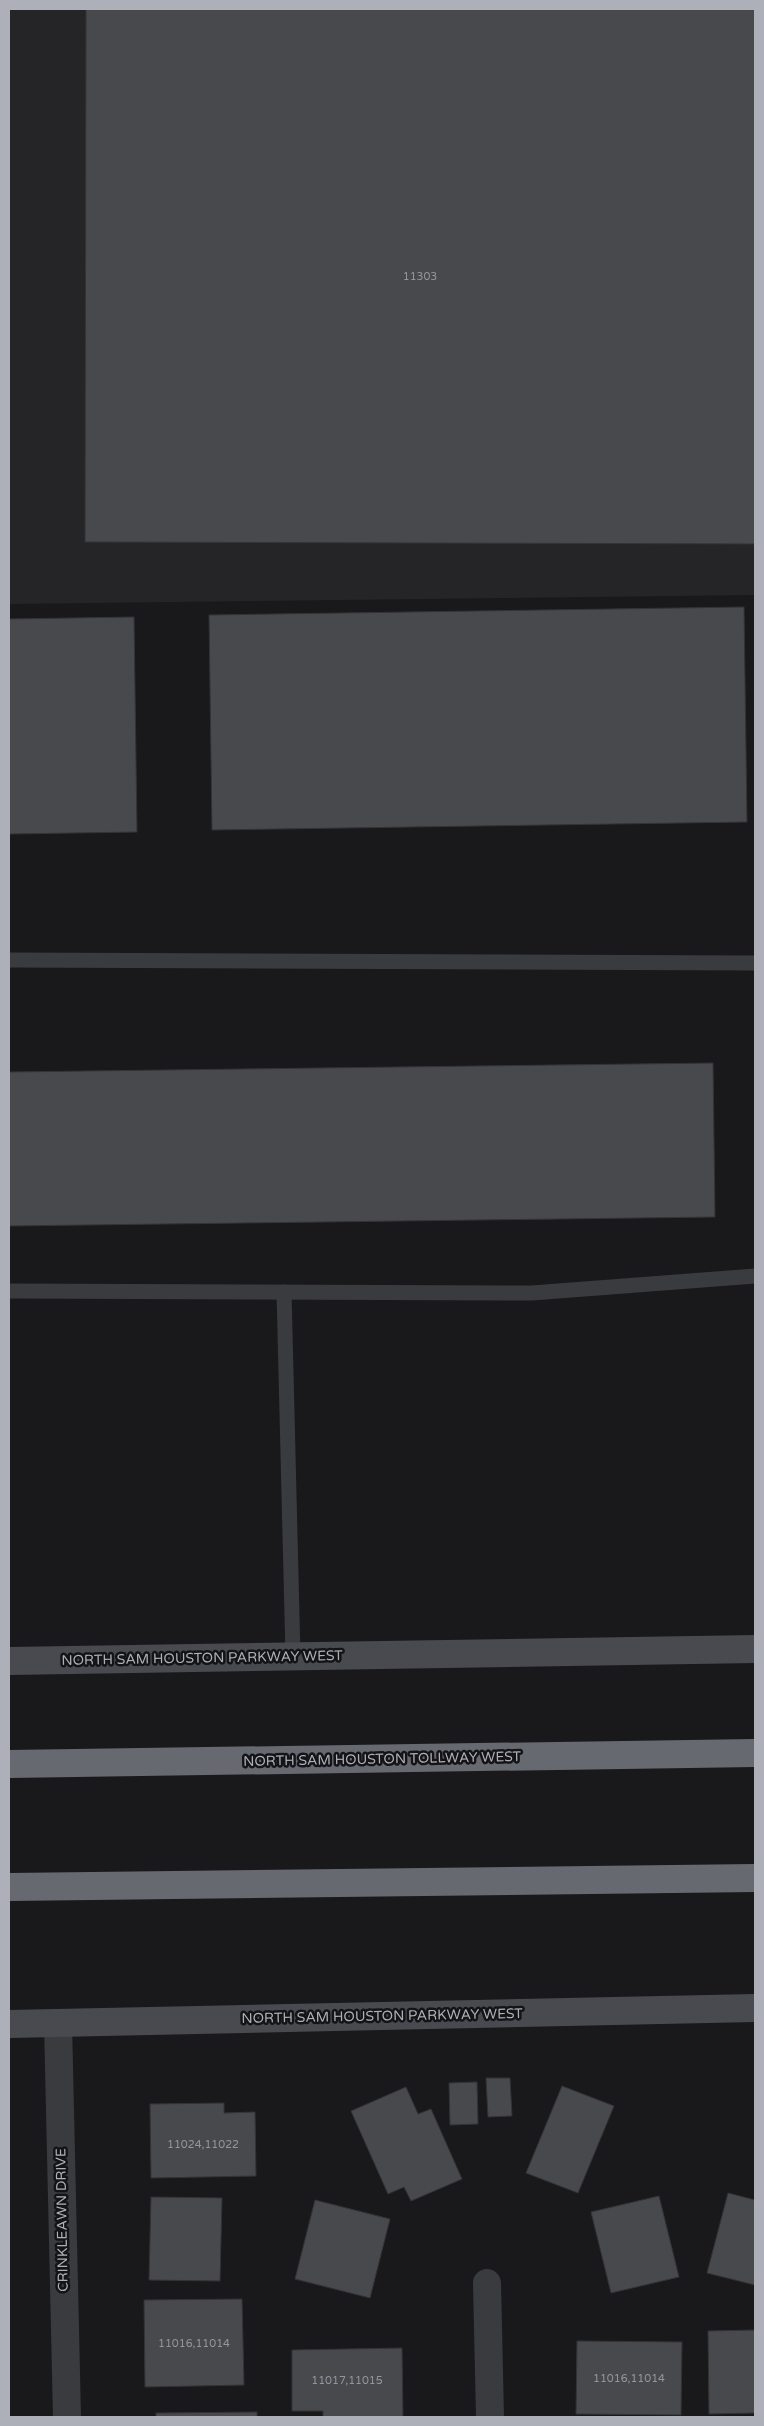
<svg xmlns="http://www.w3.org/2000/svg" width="764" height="2426" font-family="'Varela Round',sans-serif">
	<rect width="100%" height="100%" fill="#19191b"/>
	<path fill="#252528" d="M9,9h746v586l-746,9z"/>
	<g fill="#48494d" stroke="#343336">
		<path d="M86,9h669v535l-670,-2z"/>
		<path d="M744,607l3,215 -535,8 -3,-215z"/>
		<path d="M134,617l3,215 -128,2v-215z"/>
		<path d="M713,1063l2,154 -706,9v-154z"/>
		<path d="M486,2078h24l2,38 -24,1z"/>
		<path d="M477,2082l1,42 -28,1 -1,-42z"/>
		<path d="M562,2086l52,20 -36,87 -52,-20z"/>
		<path d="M406,2087l12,27 13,-5 31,70 -51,22 -7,-14 -16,7 -37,-83z"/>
		<path d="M224,2103v10l31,-1 1,64 -105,2 -1,-74z"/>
		<path d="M728,2193l27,7v85l-48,-12z"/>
		<path d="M659,2196l20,81 -68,16 -20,-81z"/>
		<path d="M151,2197l71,1 -2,83 -71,-1z"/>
		<path d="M315,2200l75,19 -20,79 -75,-19z"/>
		<path d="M242,2299l2,86 -99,2 -1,-87z"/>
		<path d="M755,2330v83l-46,1 -1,-83z"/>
		<path d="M577,2341l105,1 -1,73 -105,-1z"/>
		<path d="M402,2348l1,69h-80v-6h-31v-61z"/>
		<path d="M257,2412v5h-101v-4z"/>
	</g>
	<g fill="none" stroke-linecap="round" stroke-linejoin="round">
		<g stroke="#3a3b3f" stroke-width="15">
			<path d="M9,960l746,3"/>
			<path d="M9,1291l523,2 223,-17"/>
			<path d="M284,1292l9,364"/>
		</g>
		<g stroke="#3a3b3f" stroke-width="28">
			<path d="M58,2023l9,394"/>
			<path d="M487,2283l3,134"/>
		</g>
		<g stroke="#494a4f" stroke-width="28">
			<path d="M9,1661l746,-12"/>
			<path d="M9,2024l746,-16"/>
		</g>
		<g stroke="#676970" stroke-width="28">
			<path d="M9,1764l746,-11"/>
			<path d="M9,1887l746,-9"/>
		</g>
	</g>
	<g text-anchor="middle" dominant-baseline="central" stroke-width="5" stroke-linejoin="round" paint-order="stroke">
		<g font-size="11" fill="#94969e">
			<text x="420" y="276">11303</text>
			<text x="203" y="2144">11024,11022</text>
			<text x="194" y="2343">11016,11014</text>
			<text x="629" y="2378">11016,11014</text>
			<text x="347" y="2380">11017,11015</text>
		</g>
		<g font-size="14" fill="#adb0b9" stroke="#141416">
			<text transform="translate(202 1658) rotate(-1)">NORTH SAM HOUSTON PARKWAY WEST</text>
			<text transform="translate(382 1759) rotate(-1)">NORTH SAM HOUSTON TOLLWAY WEST</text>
			<text transform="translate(382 2016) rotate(-1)">NORTH SAM HOUSTON PARKWAY WEST</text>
			<text transform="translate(62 2220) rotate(-91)">CRINKLEAWN DRIVE</text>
		</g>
	</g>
	<rect width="764" height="2426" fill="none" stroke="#adb0b9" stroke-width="20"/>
</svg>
